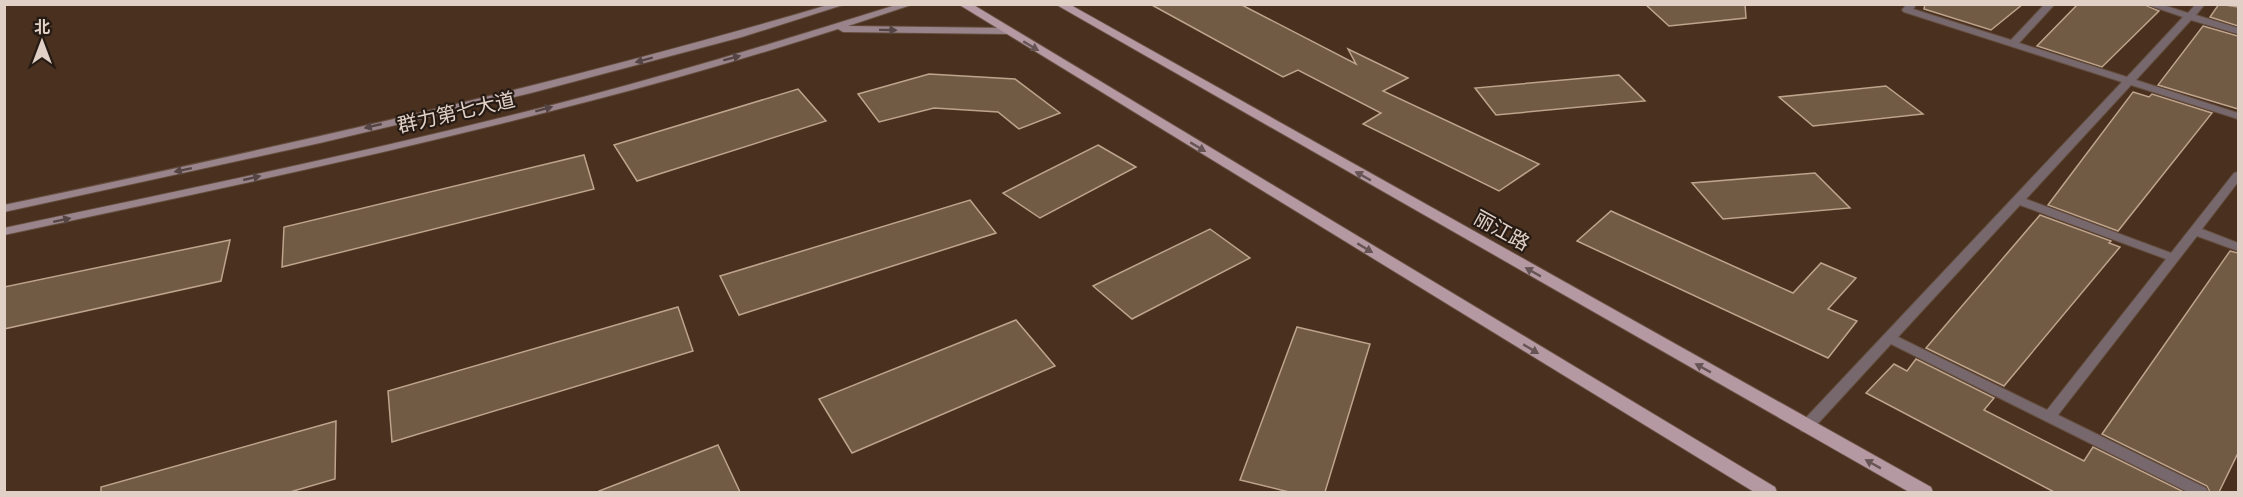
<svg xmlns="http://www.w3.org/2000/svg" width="2243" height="497" font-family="Manrope,'Noto Sans SC',sans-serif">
	<rect width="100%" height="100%" fill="#49301f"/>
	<g fill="#725b45" stroke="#bea48c" stroke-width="1.5">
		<path d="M1150,4h90l116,60 -8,-15 60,29 -25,13 156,73 -40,27 -136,-67 18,-11 -83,-43 -15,7z"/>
		<path d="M1645,4h100l1,14 -77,8z"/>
		<path d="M1925,4h98l-32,26 -67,-21z"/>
		<path d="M2078,4h65l16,7 -57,56 -65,-21z"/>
		<path d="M2219,4l19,3v19l-28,-9z"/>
		<path d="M2203,26l35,10v73l-80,-24z"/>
		<path d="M929,74l86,5 45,34 -41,16 -21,-17 -64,-4 -55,14 -21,-28z"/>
		<path d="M1619,75l26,26 -149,14 -21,-27z"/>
		<path d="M1886,86l37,28 -110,12 -34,-29z"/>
		<path d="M798,89l28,32 -189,60 -23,-36z"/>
		<path d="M2133,92l16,5 3,-3 60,19 -94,118 -70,-26z"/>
		<path d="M1098,145l38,22 -96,51 -37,-25z"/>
		<path d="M584,155l10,34 -312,78 2,-40z"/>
		<path d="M1815,173l35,35 -127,11 -31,-36z"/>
		<path d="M970,200l26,33 -257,82 -19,-39z"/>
		<path d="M1611,211l182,82 28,-30 35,15 -28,31 29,12 -29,37 -251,-117z"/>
		<path d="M2040,215l71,26 -2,2 11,4 -116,139 -78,-38z"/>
		<path d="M1210,229l40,29 -118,61 -39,-33z"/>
		<path d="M230,240l-9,41 -217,48v-42z"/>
		<path d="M2230,251l8,2v200l-19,39h-9l-3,-6 -105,-52z"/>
		<path d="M678,307l15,44 -301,91 -4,-51z"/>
		<path d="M1016,320l39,46 -203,87 -33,-54z"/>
		<path d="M1297,327l73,17 -45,148h-36l-49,-12z"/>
		<path d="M1916,359l78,39 -10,12 100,51 9,-14 91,45h-130l-188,-99 28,-29 13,7z"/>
		<path d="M336,421l-1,58 -45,13h-189v-5z"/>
		<path d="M718,445l22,47h-140l-1,-1z"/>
	</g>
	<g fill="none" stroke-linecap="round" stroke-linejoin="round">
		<g stroke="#644d3d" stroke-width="2">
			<path id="street" d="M1907,4h10l-4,5 98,31 34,-36h10l-36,39 108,34 56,-60 -38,-13h15l28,9 8,-9h9l-9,11 42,13v6l-47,-14 -55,60 102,33v6l-107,-34 -105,114 145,54 63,-80 4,-1v10l-36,47 36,14v8l-41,-15 -139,179 148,73 2,4h-20l-297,-148 -80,87 -5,1 -5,-1 -2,-4 2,-4 321,-341 -218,-70 -2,-2zM2020,205l146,54 -119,151 -149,-73z"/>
		</g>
		<g stroke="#644d3d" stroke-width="2">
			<g id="secondary">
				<path d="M831,4h15l-104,33 -211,56 -211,50 -316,69v-7c278,-59 555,-120 827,-201z"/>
				<path d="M899,4h15l-66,22 158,2 5,3 -5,3 -163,-2 -5,-3c-82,26 -165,51 -248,72 -194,51 -390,92 -586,134v-7c194,-41 388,-81 579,-131 106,-28 211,-60 316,-93z"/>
			</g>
		</g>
		<g stroke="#644d3d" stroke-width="2">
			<g id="primary">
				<path d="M958,4h14l803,483 2,5h-23z"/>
				<path d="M1055,4h14l862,483 2,5h-24z"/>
			</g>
		</g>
		<use href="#street" fill="#76686d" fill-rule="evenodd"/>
		<use href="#secondary" fill="#99848c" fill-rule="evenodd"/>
		<use href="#primary" fill="#b499a3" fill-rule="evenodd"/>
	</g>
	<defs><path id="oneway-solid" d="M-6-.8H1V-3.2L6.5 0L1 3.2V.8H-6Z" transform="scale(1.5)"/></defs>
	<g fill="#544544">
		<use href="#oneway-solid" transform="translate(888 30) rotate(1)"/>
		<use href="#oneway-solid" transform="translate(732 58) rotate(-15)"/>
		<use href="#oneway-solid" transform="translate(644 60) rotate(165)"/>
		<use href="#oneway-solid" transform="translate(544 109) rotate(-15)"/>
		<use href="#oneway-solid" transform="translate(373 126) rotate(167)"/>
		<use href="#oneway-solid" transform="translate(183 170) rotate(168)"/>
		<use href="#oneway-solid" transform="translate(252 178) rotate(-13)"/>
		<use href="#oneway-solid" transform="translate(62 220) rotate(-12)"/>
	</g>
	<g fill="#665454">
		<use href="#oneway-solid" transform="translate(1031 46) rotate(31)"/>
		<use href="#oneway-solid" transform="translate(1198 147) rotate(31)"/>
		<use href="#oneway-solid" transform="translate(1363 176) rotate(-151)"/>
		<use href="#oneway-solid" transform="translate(1365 248) rotate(31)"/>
		<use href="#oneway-solid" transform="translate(1533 272) rotate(-151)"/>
		<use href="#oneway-solid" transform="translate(1531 349) rotate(31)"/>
		<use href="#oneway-solid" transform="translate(1703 368) rotate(-151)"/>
		<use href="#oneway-solid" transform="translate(1873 464) rotate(-151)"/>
	</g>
	<g text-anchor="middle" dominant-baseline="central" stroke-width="4.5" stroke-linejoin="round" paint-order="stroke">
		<g font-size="20" fill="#e0d0c6" stroke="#261b14">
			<text transform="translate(456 112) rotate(-13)">群力第七大道</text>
			<text transform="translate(1502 230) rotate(29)">丽江路</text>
		</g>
	</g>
	<rect width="2243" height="497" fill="none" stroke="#e0d0c6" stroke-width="12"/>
	<g transform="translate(42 42)" stroke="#261b14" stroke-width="4.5" paint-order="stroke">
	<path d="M0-4.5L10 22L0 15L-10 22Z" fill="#e0d0c6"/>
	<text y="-9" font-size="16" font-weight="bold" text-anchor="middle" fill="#e0d0c6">北</text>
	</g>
</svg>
